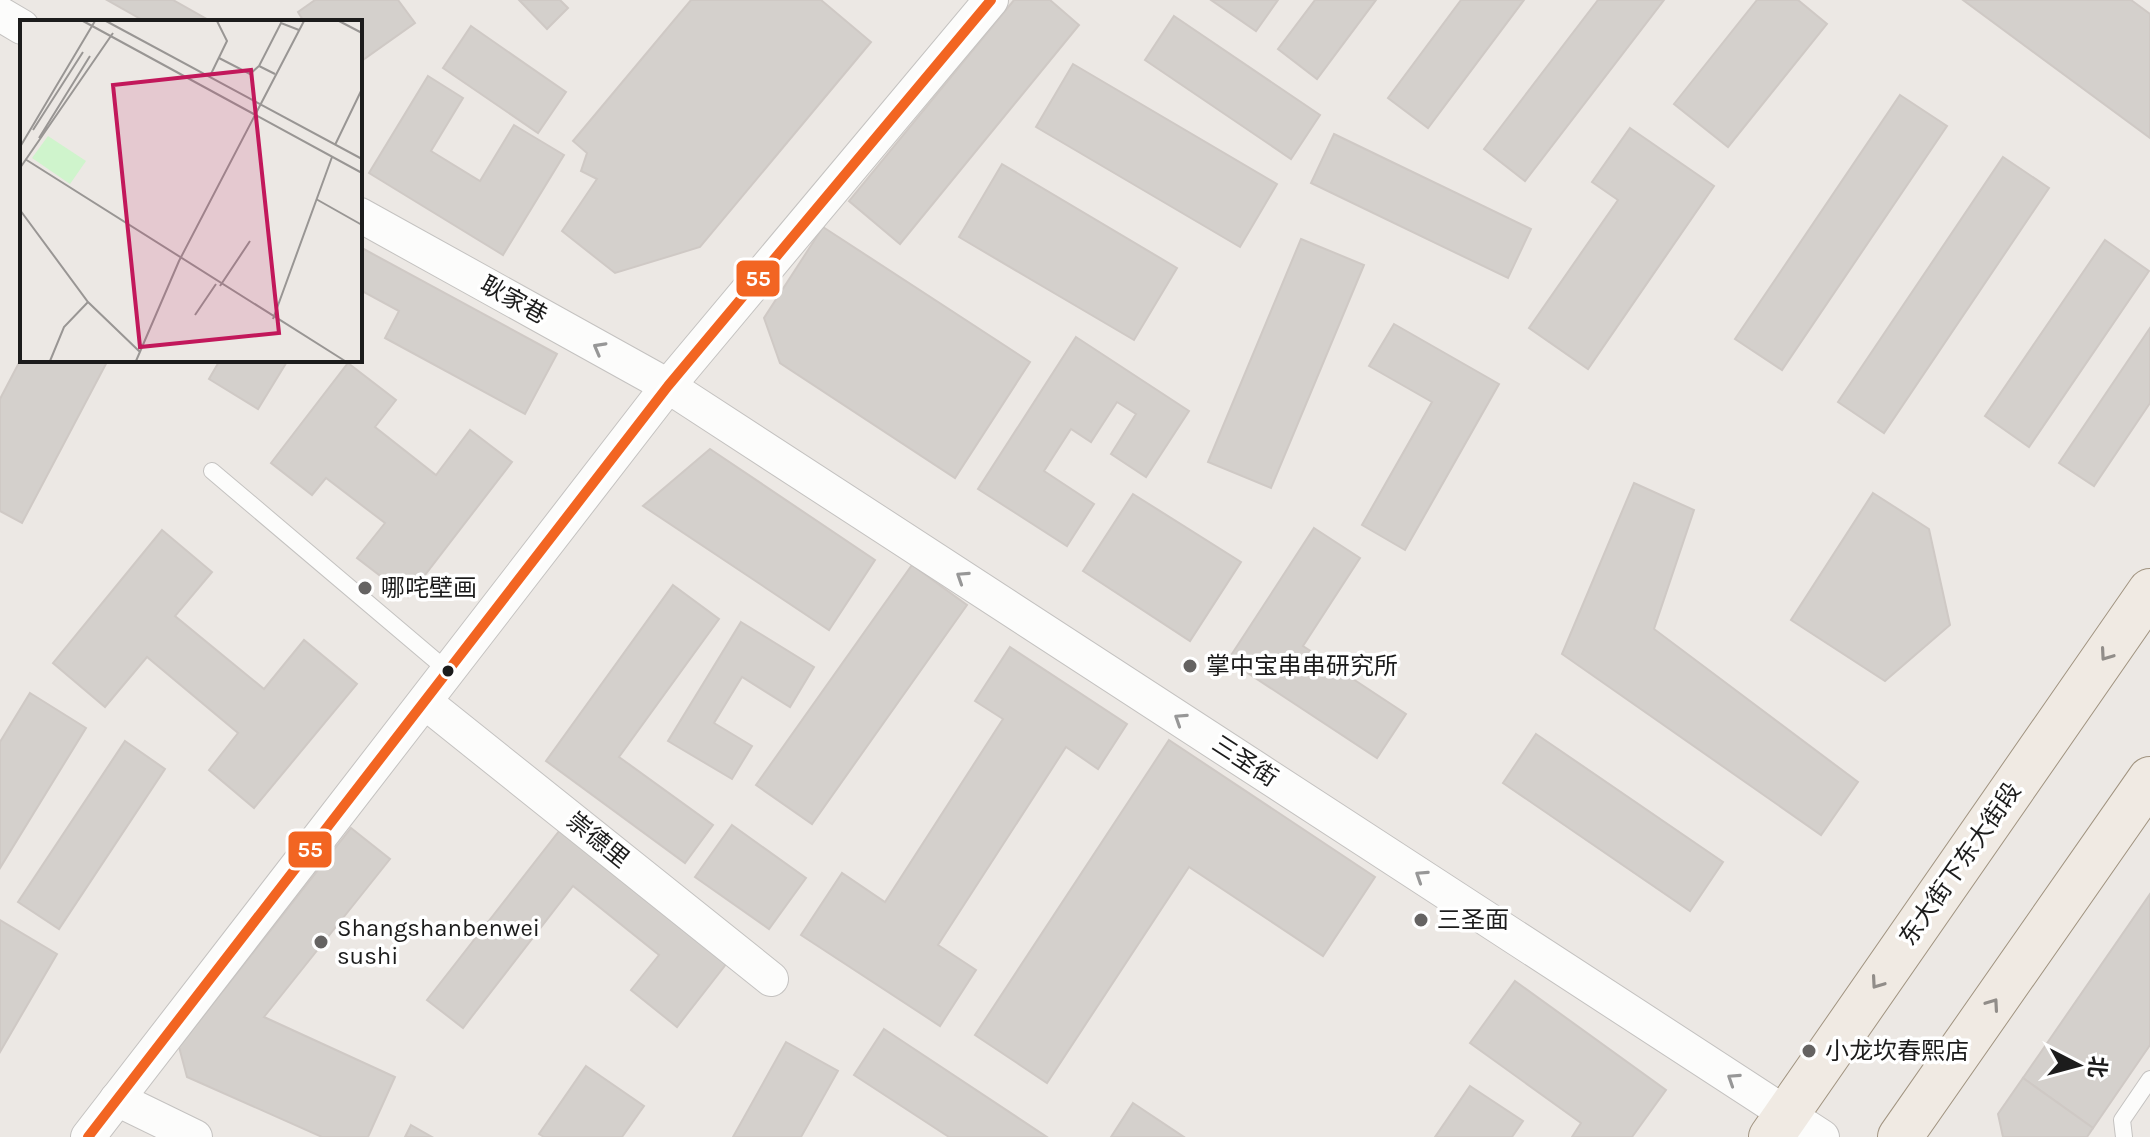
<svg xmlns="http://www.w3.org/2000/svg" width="2150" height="1137" font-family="Karla,'Noto Sans SC',sans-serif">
	<rect width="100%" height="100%" fill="#ece8e4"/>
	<g fill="#d4d0cc" stroke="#cfc9c5" stroke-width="2">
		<path d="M107,0h66l39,22h-66z"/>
		<path d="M315,0h83l17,23 -55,39v-40h-56l-6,-10z"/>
		<path d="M519,0h41l8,8 -21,21z"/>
		<path d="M691,0h130l50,42 -171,205 -85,26 -53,-42 35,-52 -16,-8 6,-18 -14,-12z"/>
		<path d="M1014,0h36l29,25 -179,219 -51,-43z"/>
		<path d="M1211,0h67l-22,31z"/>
		<path d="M1315,0h61l-59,79 -39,-30z"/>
		<path d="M1461,0h63l-96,128 -40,-30z"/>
		<path d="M1598,0h66l-139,181 -41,-32z"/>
		<path d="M1757,0h41l29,24 -99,123 -54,-43z"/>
		<path d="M1963,0h168l19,14v124z"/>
		<path d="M1174,16l146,99 -29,44 -146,-99z"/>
		<path d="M471,26l95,66 -28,41 -95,-65z"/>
		<path d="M1073,64l204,120 -37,63 -204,-120z"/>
		<path d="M428,76l35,22 -32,53 49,30 34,-56 50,30 -61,100 -134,-82z"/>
		<path d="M1900,95l47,31 -165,244 -47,-31z"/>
		<path d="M1630,128l84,58 -126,183 -59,-41 89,-128 -26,-18z"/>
		<path d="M1334,134l197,95 -23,49 -197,-95z"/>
		<path d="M2003,157l46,31 -165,245 -46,-31z"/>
		<path d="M1002,164l175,104 -43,72 -175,-103z"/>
		<path d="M823,227l207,135 -75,116 -175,-115 -16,-45z"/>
		<path d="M1301,239l63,26 -93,223 -63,-26z"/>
		<path d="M2105,240l44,31 -120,176 -44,-31z"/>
		<path d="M360,247l197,107 -32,60 -140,-76 14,-27 -39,-21z"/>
		<path d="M1394,324l105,60 -94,166 -43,-25 70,-123 -63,-36z"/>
		<path d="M2150,328v75l-56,83 -35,-23z"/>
		<path d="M1076,337l113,74 -43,66 -35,-23 25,-40 -19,-12 -26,40 -20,-13 -27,42 50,33 -27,42 -89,-57z"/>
		<path d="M22,357v3h86l-86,163 -22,-12v-112z"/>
		<path d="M220,360h68l-30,49 -49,-30z"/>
		<path d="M348,363l48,37 -21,27 61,48 34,-45 42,32 -104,135 -51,-39 28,-35 -59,-45 -14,17 -41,-32z"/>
		<path d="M710,449l165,111 -46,70 -186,-124z"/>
		<path d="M1634,483l60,27 -40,119 204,153 -37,53 -259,-181z"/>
		<path d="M1873,493l56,36 21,96 -65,56 -94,-61z"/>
		<path d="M1133,494l108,68 -51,79 -107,-70z"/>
		<path d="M1314,528l46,30 -57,88 103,68 -29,44 -149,-98z"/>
		<path d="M162,530l50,42 -37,44 89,73 40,-49 53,44 -103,124 -45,-38 29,-37 -91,-76 -42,50 -52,-44z"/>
		<path d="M912,565l55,40 -155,219 -56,-39z"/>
		<path d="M673,585l46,34 -100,138 94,68 -28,38 -139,-102z"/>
		<path d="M741,622l73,45 -24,40 -48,-30 -28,46 38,23 -20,33 -64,-38z"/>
		<path d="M1010,647l117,77 -29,45 -32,-22 -128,198 38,25 -36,56 -139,-91 41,-62 43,29 118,-183 -28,-18z"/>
		<path d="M30,693l56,35 -86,140v-126z"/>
		<path d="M1536,734l187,128 -33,49 -187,-128z"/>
		<path d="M1169,740l206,137 -52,79 -134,-89 -142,216 -72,-48z"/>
		<path d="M125,741l40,28 -106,160 -41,-27z"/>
		<path d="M732,825l74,53 -37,51 -74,-52z"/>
		<path d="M351,828l39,31 -126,158 131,60 -27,60h-46l-135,-60 -8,-30z"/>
		<path d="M560,830l167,133 -50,64 -46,-37 28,-35 -86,-69 -110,142 -36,-28z"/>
		<path d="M2150,894v151l-57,83 -70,-50z"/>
		<path d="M0,920l57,34 -57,98z"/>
		<path d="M1515,981l151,109 -34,47h-60l9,-14 -111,-80z"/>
		<path d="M884,1029l163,108h-98l-95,-62z"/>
		<path d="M786,1042l52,29 -37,66h-68z"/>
		<path d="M586,1066l58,40 -22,31h-78l-5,-3z"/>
		<path d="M2023,1078l70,50 -6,9h-84l-5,-23z"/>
		<path d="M1470,1086l53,35 -11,16h-77z"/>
		<path d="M1133,1103l51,34h-73z"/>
		<path d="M411,1125l21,12h-27z"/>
	</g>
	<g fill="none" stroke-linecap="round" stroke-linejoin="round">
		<g stroke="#c4c2c0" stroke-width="18">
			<g id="service">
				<path d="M212,471l236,200"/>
				<path d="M2124,1137l-2,-17 28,-41"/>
			</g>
		</g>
		<g stroke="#c4c2c0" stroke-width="36">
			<g id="minor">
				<path d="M0,14l22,13"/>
				<path d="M360,215l308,171 1154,751"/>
				<path d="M425,702l346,277"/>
				<path d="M117,1099l78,38"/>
				<path d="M88,1137l580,-751 323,-386"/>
			</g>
		</g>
		<g stroke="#a19481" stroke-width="46">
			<g id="primary">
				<path d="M1771,1137l379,-546"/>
				<path d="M1900,1137l250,-358"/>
			</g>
		</g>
		<use href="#service" stroke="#fcfcfb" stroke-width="16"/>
		<use href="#minor" stroke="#fcfcfb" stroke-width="34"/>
		<use href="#primary" stroke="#f0eae3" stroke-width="44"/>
		<g stroke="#fff" stroke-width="16">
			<path id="bus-1" d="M88,1137l580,-751 323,-386"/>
		</g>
		<use href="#bus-1" stroke="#f26522" stroke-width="10"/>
	</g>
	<defs><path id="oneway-chevron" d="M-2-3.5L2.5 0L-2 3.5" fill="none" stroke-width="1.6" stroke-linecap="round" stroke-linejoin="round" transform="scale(2)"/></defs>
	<g stroke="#979797">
		<use href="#oneway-chevron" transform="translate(599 348) rotate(-151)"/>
		<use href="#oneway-chevron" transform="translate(962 577) rotate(-147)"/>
		<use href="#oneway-chevron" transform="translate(1180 719) rotate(-147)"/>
		<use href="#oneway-chevron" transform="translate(1421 876) rotate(-147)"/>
		<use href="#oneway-chevron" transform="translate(1733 1079) rotate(-147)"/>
	</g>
	<g stroke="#918d89">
		<use href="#oneway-chevron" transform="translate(2106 655) rotate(125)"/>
		<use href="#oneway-chevron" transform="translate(1877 983) rotate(125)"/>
		<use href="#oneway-chevron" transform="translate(1993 1004) rotate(-55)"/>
	</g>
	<g fill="#656362" stroke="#fff" stroke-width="3">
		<circle cx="365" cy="588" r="8"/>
		<circle cx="1190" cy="666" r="8"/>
		<circle cx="1421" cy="920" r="8"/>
		<circle cx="321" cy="942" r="8"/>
		<circle cx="1809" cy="1051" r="8"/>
	</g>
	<circle fill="#1c1c1c" stroke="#fff" stroke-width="3" cx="448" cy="671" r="7"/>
	<g text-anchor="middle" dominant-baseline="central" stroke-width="7" stroke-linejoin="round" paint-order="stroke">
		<g font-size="24" fill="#1c1c1c" stroke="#fff">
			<text transform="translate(514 300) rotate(29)">耿家巷</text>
			<text transform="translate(1245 761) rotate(33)">三圣街</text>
			<text transform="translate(598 840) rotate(39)">崇德里</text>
			<text transform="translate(1960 864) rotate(-55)">东大街下东大街段</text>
		</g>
		<g font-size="24" fill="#1c1c1c" stroke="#fff" text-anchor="start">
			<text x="381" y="588">哪咤壁画</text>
			<text x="1206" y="666">掌中宝串串研究所</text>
			<text x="1437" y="920">三圣面</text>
			<text x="337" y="928">Shangshanbenwei<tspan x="337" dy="28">sushi</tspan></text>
			<text x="1825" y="1051">小龙坎春熙店</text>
		</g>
	</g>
	<g transform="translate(20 20)">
		<rect width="342" height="342" fill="#ece8e4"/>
		<path d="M28,116l38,25 -16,23 -38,-26z" fill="#cff4cc"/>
		<path fill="none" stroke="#999694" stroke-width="2" d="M63,1l279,152M86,1l256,138M319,1l23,12M199,38l31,16 9,-8M255,54l-16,-8 22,-43 18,7M190,56l17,-35 -10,-20M13,110l50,-78M19,118l51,-82M315,125l27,-56M0,127l75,-126M5,139l320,202M0,148l93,-135M296,179l46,26M0,190l68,92 52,50M200,266l30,-45M175,295l21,-31M253,299l59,-162M30,341l14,-34 24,-25M116,341l43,-100 125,-240"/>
		<path fill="#c2185b" fill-opacity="0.15" stroke="#c2185b" stroke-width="4" d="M231,50l28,263 -139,14 -27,-262z"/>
		<rect width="342" height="342" fill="none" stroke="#1c1c1c" stroke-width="4"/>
	</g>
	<g stroke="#fff" stroke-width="3">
		<rect x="735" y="259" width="46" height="39" rx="8" fill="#f26522"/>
		<rect x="287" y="830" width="46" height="39" rx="8" fill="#f26522"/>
	</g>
	<g font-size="22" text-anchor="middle" font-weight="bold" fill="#fff">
		<text x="758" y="286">55</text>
		<text x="310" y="857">55</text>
	</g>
	<g transform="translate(2078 1065) rotate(96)" stroke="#ffffff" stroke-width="6" paint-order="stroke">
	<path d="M0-6L14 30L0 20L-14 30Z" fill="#1c1c1c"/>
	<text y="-12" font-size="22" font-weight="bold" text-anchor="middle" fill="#1c1c1c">北</text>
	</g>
</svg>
